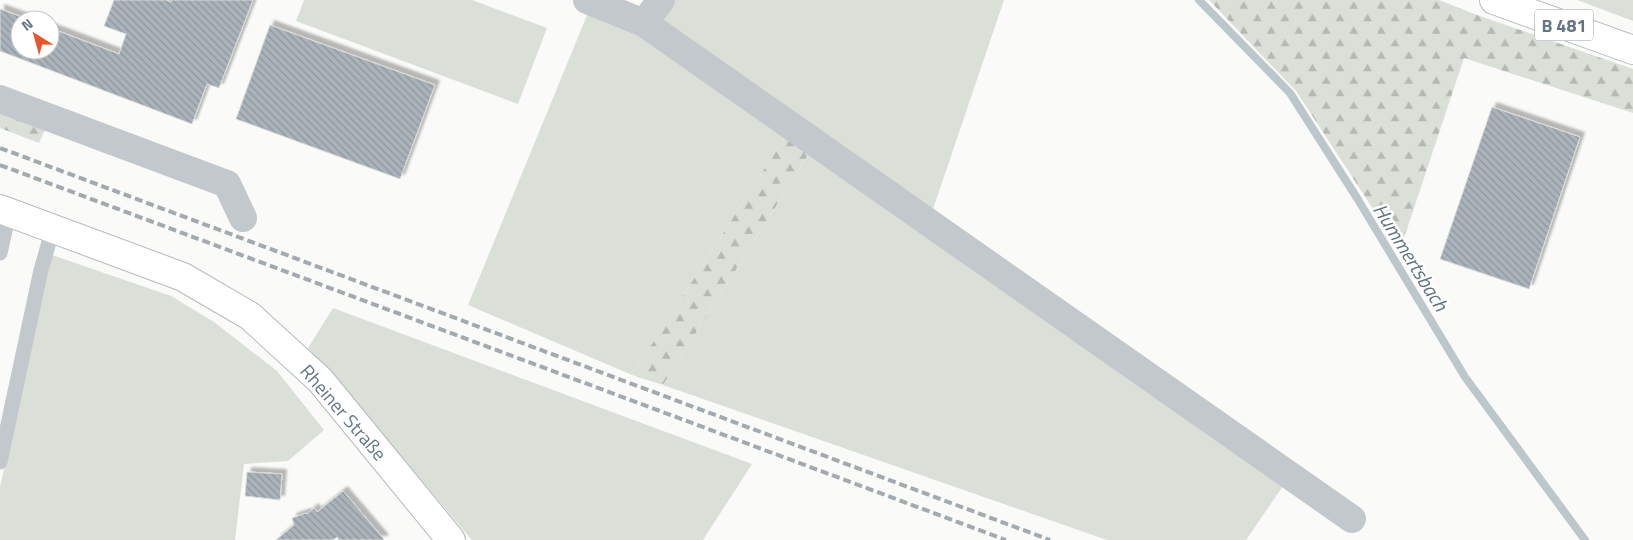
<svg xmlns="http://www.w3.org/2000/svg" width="1633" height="540" font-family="'Titillium Web',sans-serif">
	<defs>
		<pattern id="forest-firs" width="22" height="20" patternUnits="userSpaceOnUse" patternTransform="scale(1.25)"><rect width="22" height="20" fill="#dadfd7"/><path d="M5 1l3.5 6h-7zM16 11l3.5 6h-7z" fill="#b4b9b4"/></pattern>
		<pattern id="building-back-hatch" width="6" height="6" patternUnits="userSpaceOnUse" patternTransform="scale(1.25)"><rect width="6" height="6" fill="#aab3b9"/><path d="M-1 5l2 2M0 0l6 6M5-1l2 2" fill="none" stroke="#8e969c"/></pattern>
		<filter id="shadow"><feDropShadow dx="4.5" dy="-4.5" stdDeviation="1" flood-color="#0004"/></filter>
	</defs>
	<rect width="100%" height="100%" fill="#fafaf8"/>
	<g fill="#dadfd7">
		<path d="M304,0h168l75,28 -29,76 -222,-83z"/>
		<path d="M669,0h335l-73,215 -278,-193z"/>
		<path d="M1577,0h56v21z"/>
		<path d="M590,8l54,24 144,100 -156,243 -164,-70z"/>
		<path d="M812,149l473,334 -39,57h-139l-444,-155z"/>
		<path d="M52,255l119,41 43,26 63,49 47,59 -36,31 -44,3 -9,76h-235v-53z"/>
		<path d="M333,308l419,156 -49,76h-231l-164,-192z"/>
	</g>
	<g fill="url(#forest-firs)">
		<path d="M1209,0h230l38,15 156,54v44l-169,-55 -64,192 -104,-159z"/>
		<path d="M0,106l47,19 -8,18 -39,-15z"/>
		<path d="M788,132l24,17 -149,236 -31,-10z"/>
	</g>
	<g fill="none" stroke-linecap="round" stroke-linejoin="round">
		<path stroke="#bbc7cb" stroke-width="8" d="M1199,0l91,93 67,105 108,179 120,163"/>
	</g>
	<g fill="url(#building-back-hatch)" stroke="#dcdcda" filter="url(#shadow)">
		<path d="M114,0h52l5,2 1,-2h81l-34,88 -12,-4 -15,40 -192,-73v-42l30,11h-10v30h30v-22l69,26 7,-20 -22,-8z"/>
		<path d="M270,25l165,60 -35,94 -164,-60z"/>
		<path d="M1492,107l88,30 -51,152 -89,-30z"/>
		<path d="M247,472l35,2 -2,26 -35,-4z"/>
		<path d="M343,491l41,48 -1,1h-44l-2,-3 -4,3h-57l18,-15 -2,-7 14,-5 1,1 7,-6 3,4z"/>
	</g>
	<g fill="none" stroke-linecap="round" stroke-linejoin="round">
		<g stroke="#b3babf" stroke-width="30">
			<path id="secondary" d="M0,209l183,68 67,39 70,64 131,160"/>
		</g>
		<g stroke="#b5babe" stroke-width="30">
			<path id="primary" d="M1494,0l139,50"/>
		</g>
		<g stroke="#c3c8cc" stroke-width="15">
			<path d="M0,253l9,-40"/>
			<path d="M0,462l41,-192 12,-42"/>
		</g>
		<g stroke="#c3c8cc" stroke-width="28">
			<path d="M587,0l57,23 708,496"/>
			<path d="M644,23l17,-23"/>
			<path d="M0,99l227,85 16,34"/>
		</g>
		<use href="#secondary" stroke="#fff" stroke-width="28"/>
		<use href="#primary" stroke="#fff" stroke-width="28"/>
		<g stroke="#a2aab0" stroke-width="4" stroke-dasharray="8 4" stroke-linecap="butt">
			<path d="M0,148l1050,392"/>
			<path d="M0,165l1006,375"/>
		</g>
	</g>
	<g text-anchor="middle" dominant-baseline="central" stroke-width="5" stroke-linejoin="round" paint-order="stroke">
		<rect fill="#fff" stroke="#939fa8" stroke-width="1" x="1535" y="9.5" width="58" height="31" rx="4"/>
		<g font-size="18" font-weight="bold" fill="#657683">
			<text x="1564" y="25">B 481</text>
		</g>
		<g font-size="19" fill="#657683" stroke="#fff">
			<text transform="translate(344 412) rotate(49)">Rheiner Straße</text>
		</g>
		<g font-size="20" font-style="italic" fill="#60757c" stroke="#fff">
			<text transform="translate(1411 257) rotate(58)">Hummertsbach</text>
		</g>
	</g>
	<g transform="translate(35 35) rotate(323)"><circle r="24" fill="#ffffff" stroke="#c1c8cd"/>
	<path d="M0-4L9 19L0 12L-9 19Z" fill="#e4572e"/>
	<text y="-8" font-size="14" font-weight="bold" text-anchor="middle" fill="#657683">N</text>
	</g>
</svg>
